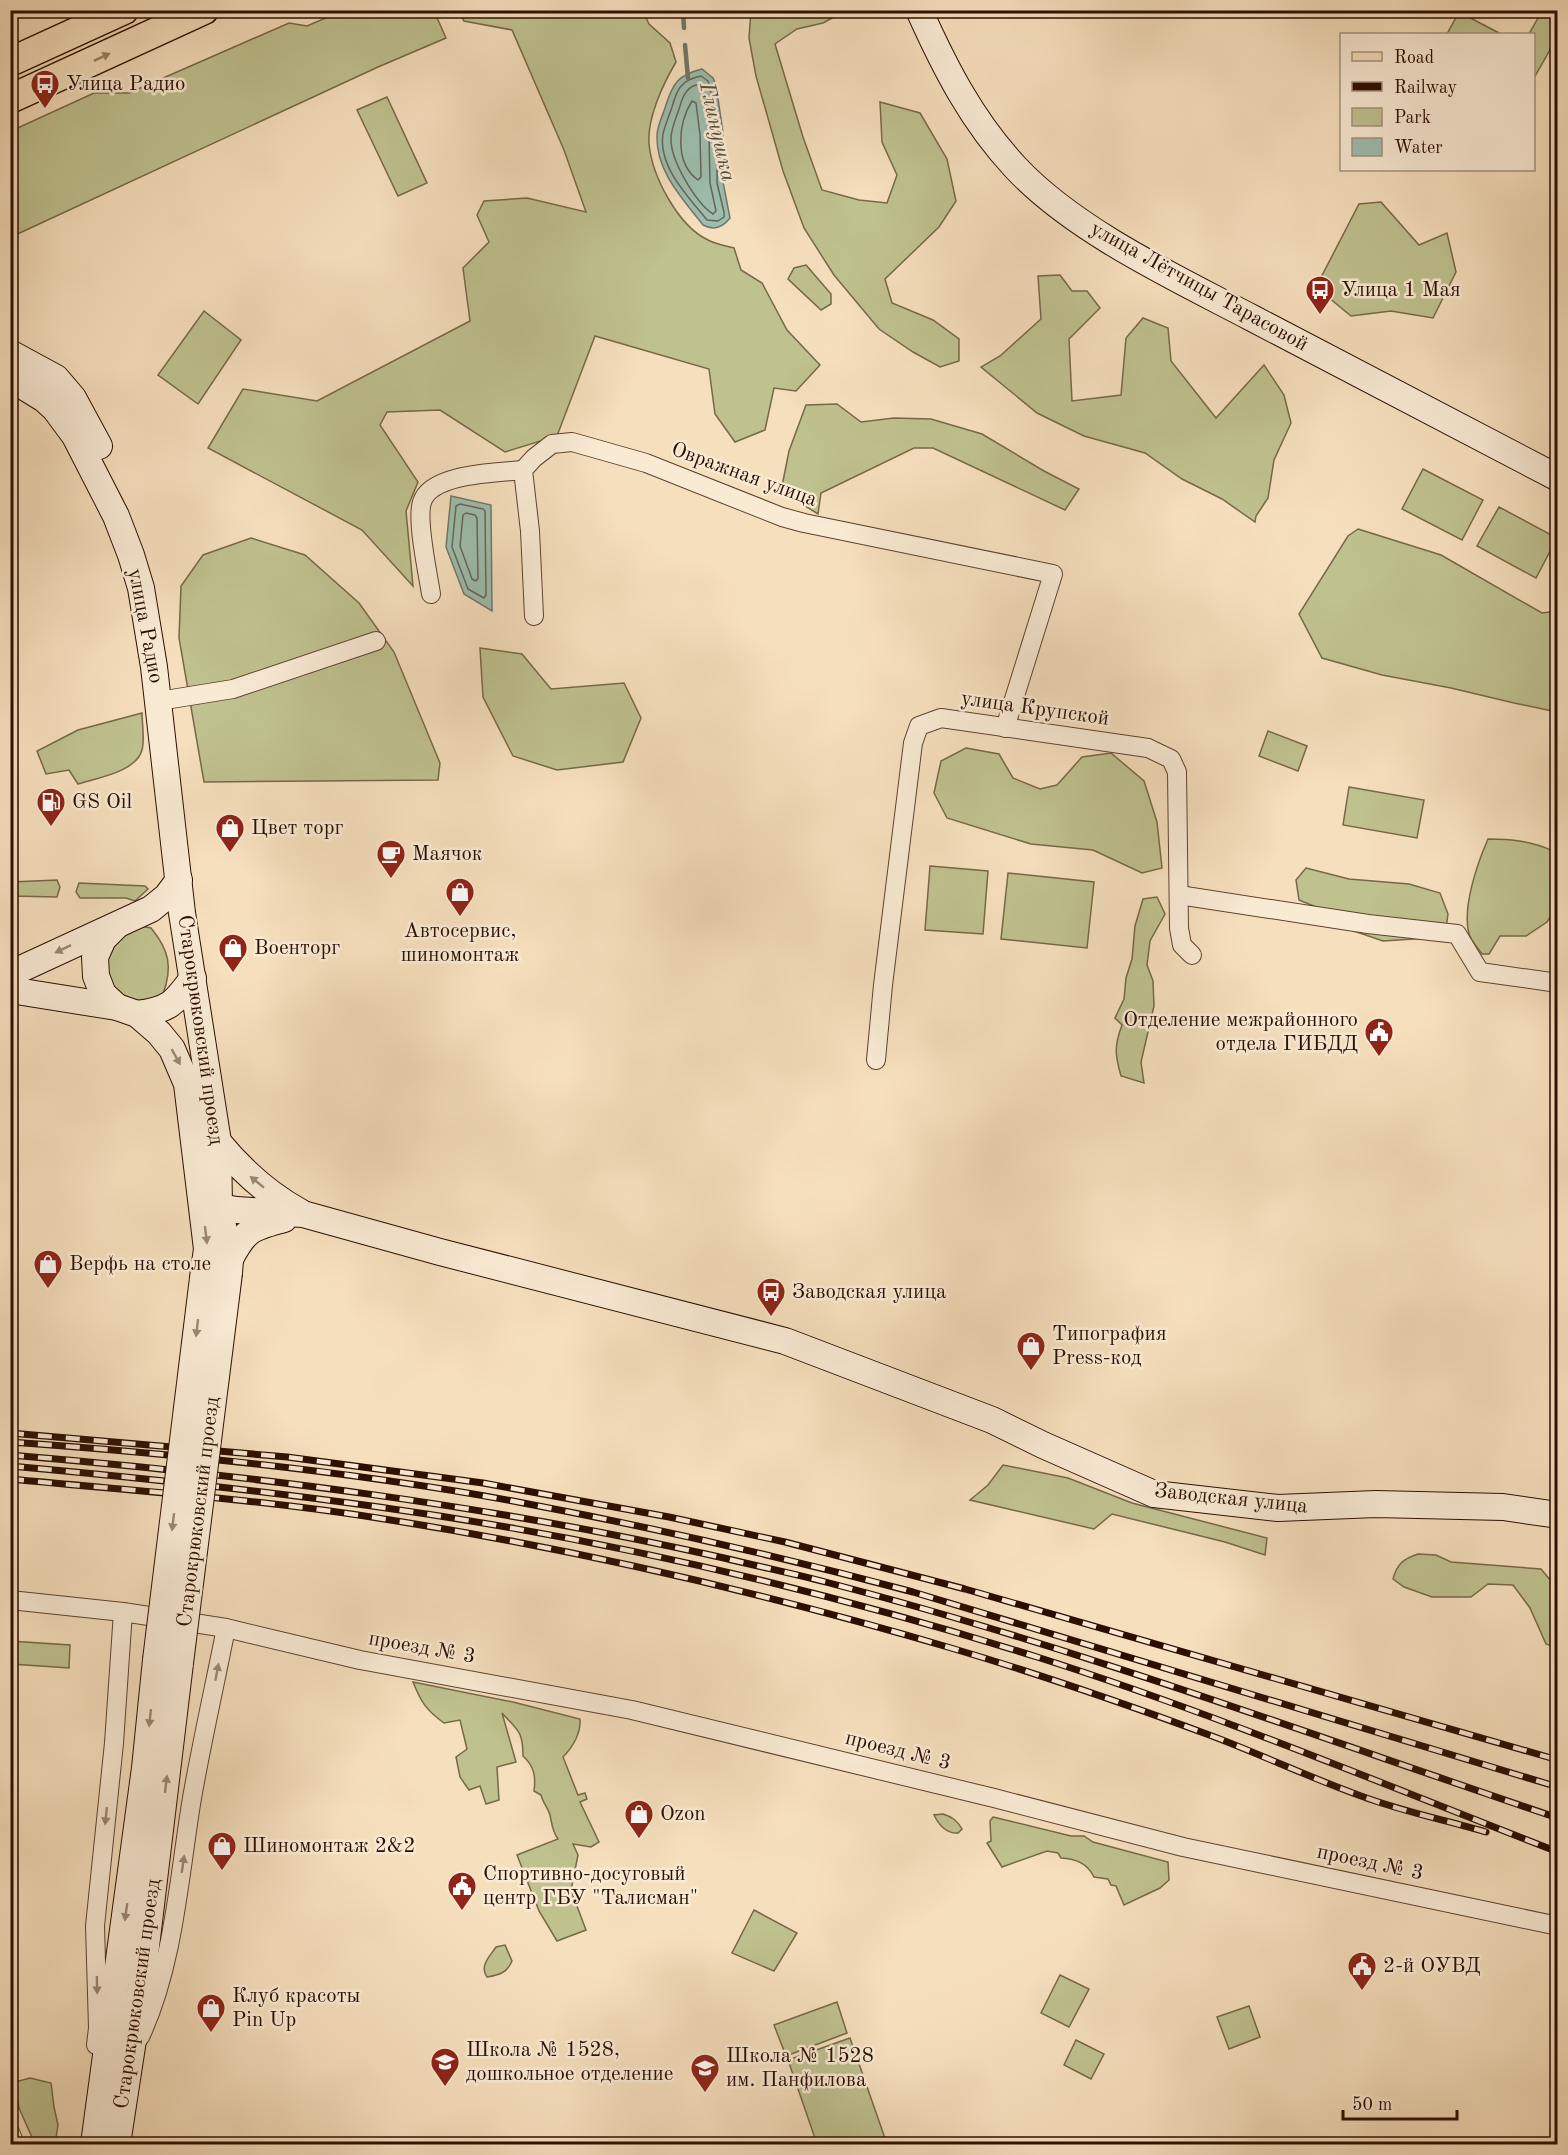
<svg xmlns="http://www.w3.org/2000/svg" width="1568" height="2155" font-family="'Old Standard TT',serif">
	<rect width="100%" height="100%" fill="#f6dfbd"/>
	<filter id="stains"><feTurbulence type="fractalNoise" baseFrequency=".00333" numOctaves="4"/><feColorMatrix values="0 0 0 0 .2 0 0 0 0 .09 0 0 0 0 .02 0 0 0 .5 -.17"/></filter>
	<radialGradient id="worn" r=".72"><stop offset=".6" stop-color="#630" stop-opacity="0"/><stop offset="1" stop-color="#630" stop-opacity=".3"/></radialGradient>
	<g fill="#bfc18f" stroke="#766848" stroke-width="1.5">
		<path d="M342,11h92l12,27 -68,29 -367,170v-106l83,-38h35l160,-70 18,3z"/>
		<path d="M459,11h184l6,13 21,19 6,19c-13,22 -29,56 -27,82 3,32 29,82 59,96 8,4 18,6 26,8l7,22 21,13 25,47 33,35 -24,26 -22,-3 -9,42 -30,12 -20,-28 -6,-45 -114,-33 -38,100 -52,16 -65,-42 -53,2 -7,13 38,57 -12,29 7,75 -51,-56 -154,-82 35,-59 74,12 153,-80 -7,-53 26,-26 -12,-27 7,-14 43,-3 59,14 -22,-62 -52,-120 -48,-9z"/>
		<path d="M751,11h94l-22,12 -26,6 -22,15 28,93 19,53 37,10 28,3 10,-28 -15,-33 -2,-40 40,11 27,46 9,42 -17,26 -54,52 7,24 41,17 26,19v22l-19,6 -27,-15 -34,-23 -45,-54 -30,-47 -21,-57 -27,-95 -7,-38z"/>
		<path d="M1542,11h9l3,3 1,27 -21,37v-44h-5z"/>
		<path d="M1459,12l42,22h-54z"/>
		<path d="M387,97l40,86 -29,13 -41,-86z"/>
		<path d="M1381,202l38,43 28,-12 9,39 -23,46 -42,-7 -40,5 -35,-29 43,-83z"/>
		<path d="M806,265l25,29v10l-10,6 -33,-31 6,-11z"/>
		<path d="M1060,275l12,16h15l13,17 -31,31 3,62 49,-6 5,-57 17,-20 25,10 3,33 45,57 48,-53 20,30 7,28 -17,37 -6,38 -12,18 -1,6 -33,-23 -40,-20 -37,-26 -61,-17 -47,-23 -56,-46 19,-11 41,-37 -3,-43z"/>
		<path d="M204,311l37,29 -43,64 -40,-29z"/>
		<path d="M837,404l24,18 33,-4 37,1 51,15 62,37 35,18 -14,21 -132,-62h-19l-93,45 -3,21 -37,-23 8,-40 17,-46z"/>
		<path d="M1423,469l60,31 -21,40 -60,-31z"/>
		<path d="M1499,507l58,31 -21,40 -59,-32z"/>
		<path d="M1358,529l83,26 101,58 15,-2v101l-43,-9 -63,-15 -69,-13 -60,-17 -23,-44 49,-78z"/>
		<path d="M251,538l54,17 54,48 35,49 46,111 -2,17 -234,2 -25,-144 2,-52 22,-31z"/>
		<path d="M480,648l42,6 29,35 73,-6 17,35 -18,44 -66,8 -44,-14 -30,-59z"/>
		<path d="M142,713c0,11 3,26 0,37 -6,22 -45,28 -64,34l-9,-14 -23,4 -9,-23 41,-21z"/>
		<path d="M1268,731l39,15 -9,25 -39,-15z"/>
		<path d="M966,748l33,6 14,24 27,11 17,-4 25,-28 29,-4 33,28 13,41 5,46 -20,5 -49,-23 -62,-6 -84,-26 -13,-25 7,-32z"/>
		<path d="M1349,787l75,13 -7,38 -74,-13z"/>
		<path d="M1488,839c23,0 44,2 65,12l4,29v27l-10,15 -21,14h-26l-11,18h-7c-4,-6 -11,-13 -13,-20 -7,-26 8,-70 19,-95z"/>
		<path d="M930,866l58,5 -5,63 -58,-4z"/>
		<path d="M1306,868l43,11 60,5 31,9 8,21 -2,14 -17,10 -46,3 -35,-12 -32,-22 -17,-7 -3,-20z"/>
		<path d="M1008,873l86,9 -7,66 -86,-9z"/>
		<path d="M57,880l3,7 -3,10 -46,-1v-14z"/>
		<path d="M79,883l66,3 3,3 -13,12 -9,-3h-46l-4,-6z"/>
		<path d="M1157,897l8,17 -15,27 -3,24 6,16 1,25 -13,56 3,21 -23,-7c-6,-21 -7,-30 1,-51l-7,-7 9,-19 2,-21 6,-19 3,-33 8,-27z"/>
		<path d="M135,925l16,3c18,22 22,39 12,66l-25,11 -27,-13 -6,-39z"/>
		<path d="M1003,1465l65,13 64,25 135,35 -2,17 -40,-13 -113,-28 -18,15 -124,-29 18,-15z"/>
		<path d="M1418,1554l18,1 15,7 90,7 16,19v60l-11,-4 -16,-36 -17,-23 -25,-1 -17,13h-39l-28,-10 -11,-8c4,-15 10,-20 25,-25z"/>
		<path d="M10,1641l60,4 -1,23 -58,-4z"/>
		<path d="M413,1682l100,20 67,17c1,14 -7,28 -17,38l15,38 7,-2 2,6 -7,3 19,40 -8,5 -18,-3 5,11 -7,35 15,40 -29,11 -18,-30 -22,-56 41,-16c-6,-8 -6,-15 -8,-24 -2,-7 -7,-12 -9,-20l-7,-4c2,-15 0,-25 -11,-35 0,-26 -6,-26 -21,-43l14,49 -19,5 2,33 -13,4 -6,-18 -11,4 -9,-13 -4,-20 11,-8 -7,-29 -16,3c-18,-13 -23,-21 -31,-41z"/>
		<path d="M943,1814c9,3 14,6 19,15l-4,4c-12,1 -19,-8 -24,-18z"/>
		<path d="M993,1817l78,19h13l9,6 75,20 1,18 -9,8 -36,17 -8,-19 -5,-1 -3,-6 -14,-2c-7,-14 -18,-18 -33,-19l-3,-5 -11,-2 -45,16 -15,-24 4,-2 -1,-20z"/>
		<path d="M754,1910l43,23 -23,38 -42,-18z"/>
		<path d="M505,1945l7,16c-5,12 -13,14 -25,16 -8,-11 3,-21 9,-30z"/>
		<path d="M1060,1975l29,14 -20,38 -28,-14z"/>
		<path d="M837,2002l10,31 -61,23 -12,-31z"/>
		<path d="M1249,2006l11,31 -31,12 -12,-32z"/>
		<path d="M850,2038l37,106h-70l-29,-84z"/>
		<path d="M1076,2040l28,14 -13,25 -27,-14z"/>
		<path d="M30,2078l21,5 3,24 4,18 -3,19h-20l-16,-36 -4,-26z"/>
	</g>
	<g fill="#9dbdae" stroke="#707769" stroke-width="1.5">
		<path d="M702,69l11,9 3,7 7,48v49l7,36c-7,9 -16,13 -27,7 -20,-26 -47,-53 -46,-89 0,-10 6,-21 9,-31 7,-22 12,-30 36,-36z"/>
		<path d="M451,496l40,9 1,106 -28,-17 -18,-47z"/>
	</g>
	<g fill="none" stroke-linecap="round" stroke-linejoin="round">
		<g stroke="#646658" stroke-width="1.5">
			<path d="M701,76l7,5 2,6 7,46v50l7,29v5l-6,4 -11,-1c-19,-24 -49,-53 -44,-86 2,-9 6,-18 9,-27 5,-18 9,-27 29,-31z"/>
			<path d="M701,84l2,5 6,45 1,49 6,28 -3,3c-17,-11 -43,-54 -42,-76 0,-10 6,-22 9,-32 3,-11 8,-21 21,-22z"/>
			<path d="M692,101l4,2 4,32 1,42 -3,3c-24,-17 -20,-57 -6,-79z"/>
			<path d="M460,504l23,5 2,2 1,84 -2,3 -16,-9 -16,-42 4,-41z"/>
			<path d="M466,513l9,2 2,3 1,60 -2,3 -4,-2 -12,-33 3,-31z"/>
		</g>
		<g stroke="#707769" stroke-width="4.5">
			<path d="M683,10l1,18"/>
			<path d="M685,45l3,33"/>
		</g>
		<g stroke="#5e4230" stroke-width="20">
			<g id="street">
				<path d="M431,594c-3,-21 -15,-73 -9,-92 9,-29 75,-29 101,-32"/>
				<path d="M534,616l-4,-85 -7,-61 11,-12 18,-14 20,-2 74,21 136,54 22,6 249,51 -48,154"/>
				<path d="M159,701l74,-12 143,-48"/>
				<path d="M1179,895l189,29 89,10 23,38 78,11"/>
				<path d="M876,1060l7,-75 30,-242 6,-17 22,-8 207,30 23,11 6,13 2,156 3,17 10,10"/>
				<path d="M10,1600l113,12 103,16 134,32 272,50 362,88 189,49 375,79"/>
				<path d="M140,2037c34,-72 39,-161 52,-239 10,-57 23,-114 34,-170"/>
				<path d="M96,2045l2,-17 -3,-102 19,-183 9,-131"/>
				<path d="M10,2132l5,12"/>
			</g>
		</g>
		<g stroke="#2c0e01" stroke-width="28">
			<g id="secondary">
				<path d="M919,10c26,58 53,111 97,158 59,63 160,110 236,150 102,53 204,106 306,160"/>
				<path d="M10,353l46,25 17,20 26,48"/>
				<path d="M10,378l34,21 11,10 20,27 41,80 15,39 10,33 13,79 28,246 36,229 1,65 11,52 -1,14"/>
				<path d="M116,926l-13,13 -8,18 1,19 7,18 14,13"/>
				<path d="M10,974l141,-65 16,-13 12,-16"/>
				<path d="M10,990l107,17 20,7 22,19 13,16 15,35 20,165 -3,21"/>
				<path d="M137,1014c32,-4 37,-10 56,-36"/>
				<path d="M218,1142c23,28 51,53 82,70"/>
				<path d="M202,1200l17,7 18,3 66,4 137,38 345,89 207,79 51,25 111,49 124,14 98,-4 127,3 55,8"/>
				<path d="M230,1259c16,-31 22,-31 54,-40"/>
				<path d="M94,2144l51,-376 11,-108"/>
				<path d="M117,2144l24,-156 39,-325"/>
			</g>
		</g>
		<g stroke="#2c0e01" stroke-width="31">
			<g id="primary">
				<path d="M10,62l114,-52"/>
				<path d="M10,99l194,-89"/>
			</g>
		</g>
		<use href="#street" stroke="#f9ead4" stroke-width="18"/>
		<use href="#secondary" stroke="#f9ead4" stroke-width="26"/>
		<use href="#primary" stroke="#f6dfbd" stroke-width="28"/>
		<g stroke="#2c0e01" stroke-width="7">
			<g id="rail">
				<path d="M10,1433l277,24 196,26 186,34 116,25 180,47 593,171"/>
				<path d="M10,1442c170,12 341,29 508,60 133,25 265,55 395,90l645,195"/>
				<path d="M10,1455c240,20 479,50 714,103 36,9 73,16 109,26 246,64 484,153 725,234"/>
				<path d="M10,1466c123,11 247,24 369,41 222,31 444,83 658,150 177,56 348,128 521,195"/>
				<path d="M10,1479c125,12 250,20 374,40 191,30 381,74 567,129 88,26 175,56 261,88 50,19 99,42 149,60 40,15 84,24 125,36"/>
			</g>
		</g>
		<use href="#rail" stroke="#f9ead4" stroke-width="4.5" stroke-dasharray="14" stroke-linecap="butt"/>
		<g stroke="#2c0e01" stroke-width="28" stroke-linecap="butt">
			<g id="secondary-bridge">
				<path d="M156,1660l48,-390"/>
				<path d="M180,1663l49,-390"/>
			</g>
		</g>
		<use href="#secondary-bridge" stroke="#f9ead4" stroke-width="26"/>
	</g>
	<defs><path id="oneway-solid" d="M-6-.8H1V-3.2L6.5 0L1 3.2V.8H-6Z" transform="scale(1.5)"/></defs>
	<use fill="#9b8168" href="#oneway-solid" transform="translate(102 57) rotate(-25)"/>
	<g fill="#9d8775">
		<use href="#oneway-solid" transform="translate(63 949) rotate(154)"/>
		<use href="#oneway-solid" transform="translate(176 1057) rotate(61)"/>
		<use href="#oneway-solid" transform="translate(257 1182) rotate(-141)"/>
		<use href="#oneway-solid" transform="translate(206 1235) rotate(83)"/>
		<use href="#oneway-solid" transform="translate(197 1328) rotate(97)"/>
		<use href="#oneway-solid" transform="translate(173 1522) rotate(97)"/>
		<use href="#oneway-solid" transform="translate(217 1672) rotate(-79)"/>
		<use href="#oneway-solid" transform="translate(150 1718) rotate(96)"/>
		<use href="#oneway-solid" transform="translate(166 1784) rotate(-83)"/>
		<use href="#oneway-solid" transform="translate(106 1816) rotate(96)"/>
		<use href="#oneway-solid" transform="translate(183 1864) rotate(-82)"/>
		<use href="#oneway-solid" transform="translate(126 1912) rotate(98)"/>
		<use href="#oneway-solid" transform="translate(97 1985) rotate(89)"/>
	</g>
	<defs>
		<g id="bus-pin" transform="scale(1.5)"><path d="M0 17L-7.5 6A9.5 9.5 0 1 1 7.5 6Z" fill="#8f2418" stroke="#f9ead4"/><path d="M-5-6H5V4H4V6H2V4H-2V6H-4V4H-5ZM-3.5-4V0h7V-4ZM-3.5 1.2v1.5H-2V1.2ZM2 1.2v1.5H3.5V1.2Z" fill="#fff"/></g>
		<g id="fuel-pin" transform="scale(1.5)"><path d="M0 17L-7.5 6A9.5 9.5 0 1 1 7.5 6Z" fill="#8f2418" stroke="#f9ead4"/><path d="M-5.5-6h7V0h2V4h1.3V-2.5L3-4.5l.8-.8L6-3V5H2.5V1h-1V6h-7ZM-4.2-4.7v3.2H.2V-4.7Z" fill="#fff"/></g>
		<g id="shop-pin" transform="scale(1.5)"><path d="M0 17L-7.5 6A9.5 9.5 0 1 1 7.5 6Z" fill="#8f2418" stroke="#f9ead4"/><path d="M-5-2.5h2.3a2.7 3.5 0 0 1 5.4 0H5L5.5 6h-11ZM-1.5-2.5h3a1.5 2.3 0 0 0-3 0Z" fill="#fff"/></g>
		<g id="cafe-pin" transform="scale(1.5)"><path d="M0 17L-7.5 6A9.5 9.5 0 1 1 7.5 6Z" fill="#8f2418" stroke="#f9ead4"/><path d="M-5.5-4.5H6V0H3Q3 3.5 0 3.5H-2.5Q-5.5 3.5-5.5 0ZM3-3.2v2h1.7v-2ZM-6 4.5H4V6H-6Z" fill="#fff"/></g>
		<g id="civic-pin" transform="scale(1.5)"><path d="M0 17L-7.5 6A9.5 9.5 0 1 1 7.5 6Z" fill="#8f2418" stroke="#f9ead4"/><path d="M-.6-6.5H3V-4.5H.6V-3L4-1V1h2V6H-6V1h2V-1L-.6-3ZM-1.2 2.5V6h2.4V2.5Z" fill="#fff"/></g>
		<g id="school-pin" transform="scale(1.5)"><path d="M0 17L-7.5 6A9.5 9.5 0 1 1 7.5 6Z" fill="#8f2418" stroke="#f9ead4"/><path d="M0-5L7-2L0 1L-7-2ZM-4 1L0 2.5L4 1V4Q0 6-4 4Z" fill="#fff"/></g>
	</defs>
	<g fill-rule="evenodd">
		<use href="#bus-pin" x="45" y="84"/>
		<use href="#bus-pin" x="1320" y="290"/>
		<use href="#fuel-pin" x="51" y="802"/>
		<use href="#shop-pin" x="230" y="828"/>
		<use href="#cafe-pin" x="391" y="854"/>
		<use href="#shop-pin" x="460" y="892"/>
		<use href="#shop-pin" x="233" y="948"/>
		<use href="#civic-pin" x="1379" y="1032"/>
		<use href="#shop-pin" x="48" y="1264"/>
		<use href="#bus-pin" x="771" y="1292"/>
		<use href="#shop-pin" x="1031" y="1346"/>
		<use href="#shop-pin" x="639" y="1814"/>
		<use href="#shop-pin" x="222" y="1846"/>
		<use href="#civic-pin" x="462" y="1886"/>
		<use href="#civic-pin" x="1362" y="1966"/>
		<use href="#shop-pin" x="211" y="2008"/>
		<use href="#school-pin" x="445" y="2062"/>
		<use href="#school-pin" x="705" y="2068"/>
	</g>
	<g text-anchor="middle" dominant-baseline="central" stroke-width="5" stroke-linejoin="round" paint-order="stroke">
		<g font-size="21" fill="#2c0e01" stroke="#f9ead4" text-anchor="start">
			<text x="66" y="84">Улица Радио</text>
			<text x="1341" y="290">Улица 1 Мая</text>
			<text x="72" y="802">GS Oil</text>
			<text x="251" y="828">Цвет торг</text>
			<text x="412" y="854">Маячок</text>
			<text x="460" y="931" text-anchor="middle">Автосервис,<tspan x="460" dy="24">шиномонтаж</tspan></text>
			<text x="254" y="948">Военторг</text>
			<text x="1358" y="1020" text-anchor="end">Отделение межрайонного<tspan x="1358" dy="24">отдела ГИБДД</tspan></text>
			<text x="69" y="1264">Верфь на столе</text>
			<text x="792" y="1292">Заводская улица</text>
			<text x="1052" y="1334">Типография<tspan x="1052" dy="24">Press-код</tspan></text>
			<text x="660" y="1814">Ozon</text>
			<text x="243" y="1846">Шиномонтаж 2&amp;2</text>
			<text x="483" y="1874">Спортивно-досуговый<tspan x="483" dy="24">центр ГБУ "Талисман"</tspan></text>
			<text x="1383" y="1966">2-й ОУВД</text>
			<text x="232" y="1996">Клуб красоты<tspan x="232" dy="24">Pin Up</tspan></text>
			<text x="466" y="2050">Школа № 1528,<tspan x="466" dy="24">дошкольное отделение</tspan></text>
			<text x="726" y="2056">Школа № 1528<tspan x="726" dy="24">им. Панфилова</tspan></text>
		</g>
		<g font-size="21" fill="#2c0e01" stroke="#f9ead4">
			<text transform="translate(1199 287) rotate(29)">улица Лётчицы Тарасовой</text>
			<text transform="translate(744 475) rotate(20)">Овражная улица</text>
			<text transform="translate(145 626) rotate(79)">улица Радио</text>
			<text transform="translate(1035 709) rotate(8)">улица Крупской</text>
			<text transform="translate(200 1030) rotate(82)">Старокрюковский проезд</text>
			<text transform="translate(1231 1499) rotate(6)">Заводская улица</text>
			<text transform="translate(199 1512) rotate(-83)">Старокрюковский проезд</text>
			<text transform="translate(422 1648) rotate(10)">проезд № 3</text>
			<text transform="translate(898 1751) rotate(14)">проезд № 3</text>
			<text transform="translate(1370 1863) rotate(12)">проезд № 3</text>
			<text transform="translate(138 1994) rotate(-82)">Старокрюковский проезд</text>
		</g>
		<g font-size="22" font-style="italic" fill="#544b3e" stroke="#f9ead4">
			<text transform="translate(717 132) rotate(77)">Глинушка</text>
		</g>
	</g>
	<rect width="1568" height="2155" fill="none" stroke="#f6dfbd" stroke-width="36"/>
	<rect x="12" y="12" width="1544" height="2131" fill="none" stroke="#2c0e01" stroke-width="3"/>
	<rect x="18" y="18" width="1532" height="2119" fill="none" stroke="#2c0e01" stroke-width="1.5"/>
	<rect x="1340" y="33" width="195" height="138" fill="#f9ead4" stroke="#a79280" stroke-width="1.5"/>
	<rect x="1352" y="52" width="30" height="9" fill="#f6dfbd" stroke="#a79280" stroke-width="1.5"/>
	<text x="1394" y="63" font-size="18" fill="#2c0e01">Road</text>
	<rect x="1352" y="82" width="30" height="9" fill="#2c0e01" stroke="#a79280" stroke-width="1.5"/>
	<text x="1394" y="93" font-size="18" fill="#2c0e01">Railway</text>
	<rect x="1352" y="108" width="30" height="18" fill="#bfc18f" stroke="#a79280" stroke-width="1.5"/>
	<text x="1394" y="123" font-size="18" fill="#2c0e01">Park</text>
	<rect x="1352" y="138" width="30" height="18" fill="#9dbdae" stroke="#a79280" stroke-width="1.5"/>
	<text x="1394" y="153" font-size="18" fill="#2c0e01">Water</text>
	<path d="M1343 2110v9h114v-9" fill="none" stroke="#2c0e01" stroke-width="3"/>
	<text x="1352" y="2110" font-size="18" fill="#2c0e01" stroke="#f9ead4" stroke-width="4.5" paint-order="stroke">50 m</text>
	<rect width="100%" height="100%" filter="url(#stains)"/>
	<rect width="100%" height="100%" fill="url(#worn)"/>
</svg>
